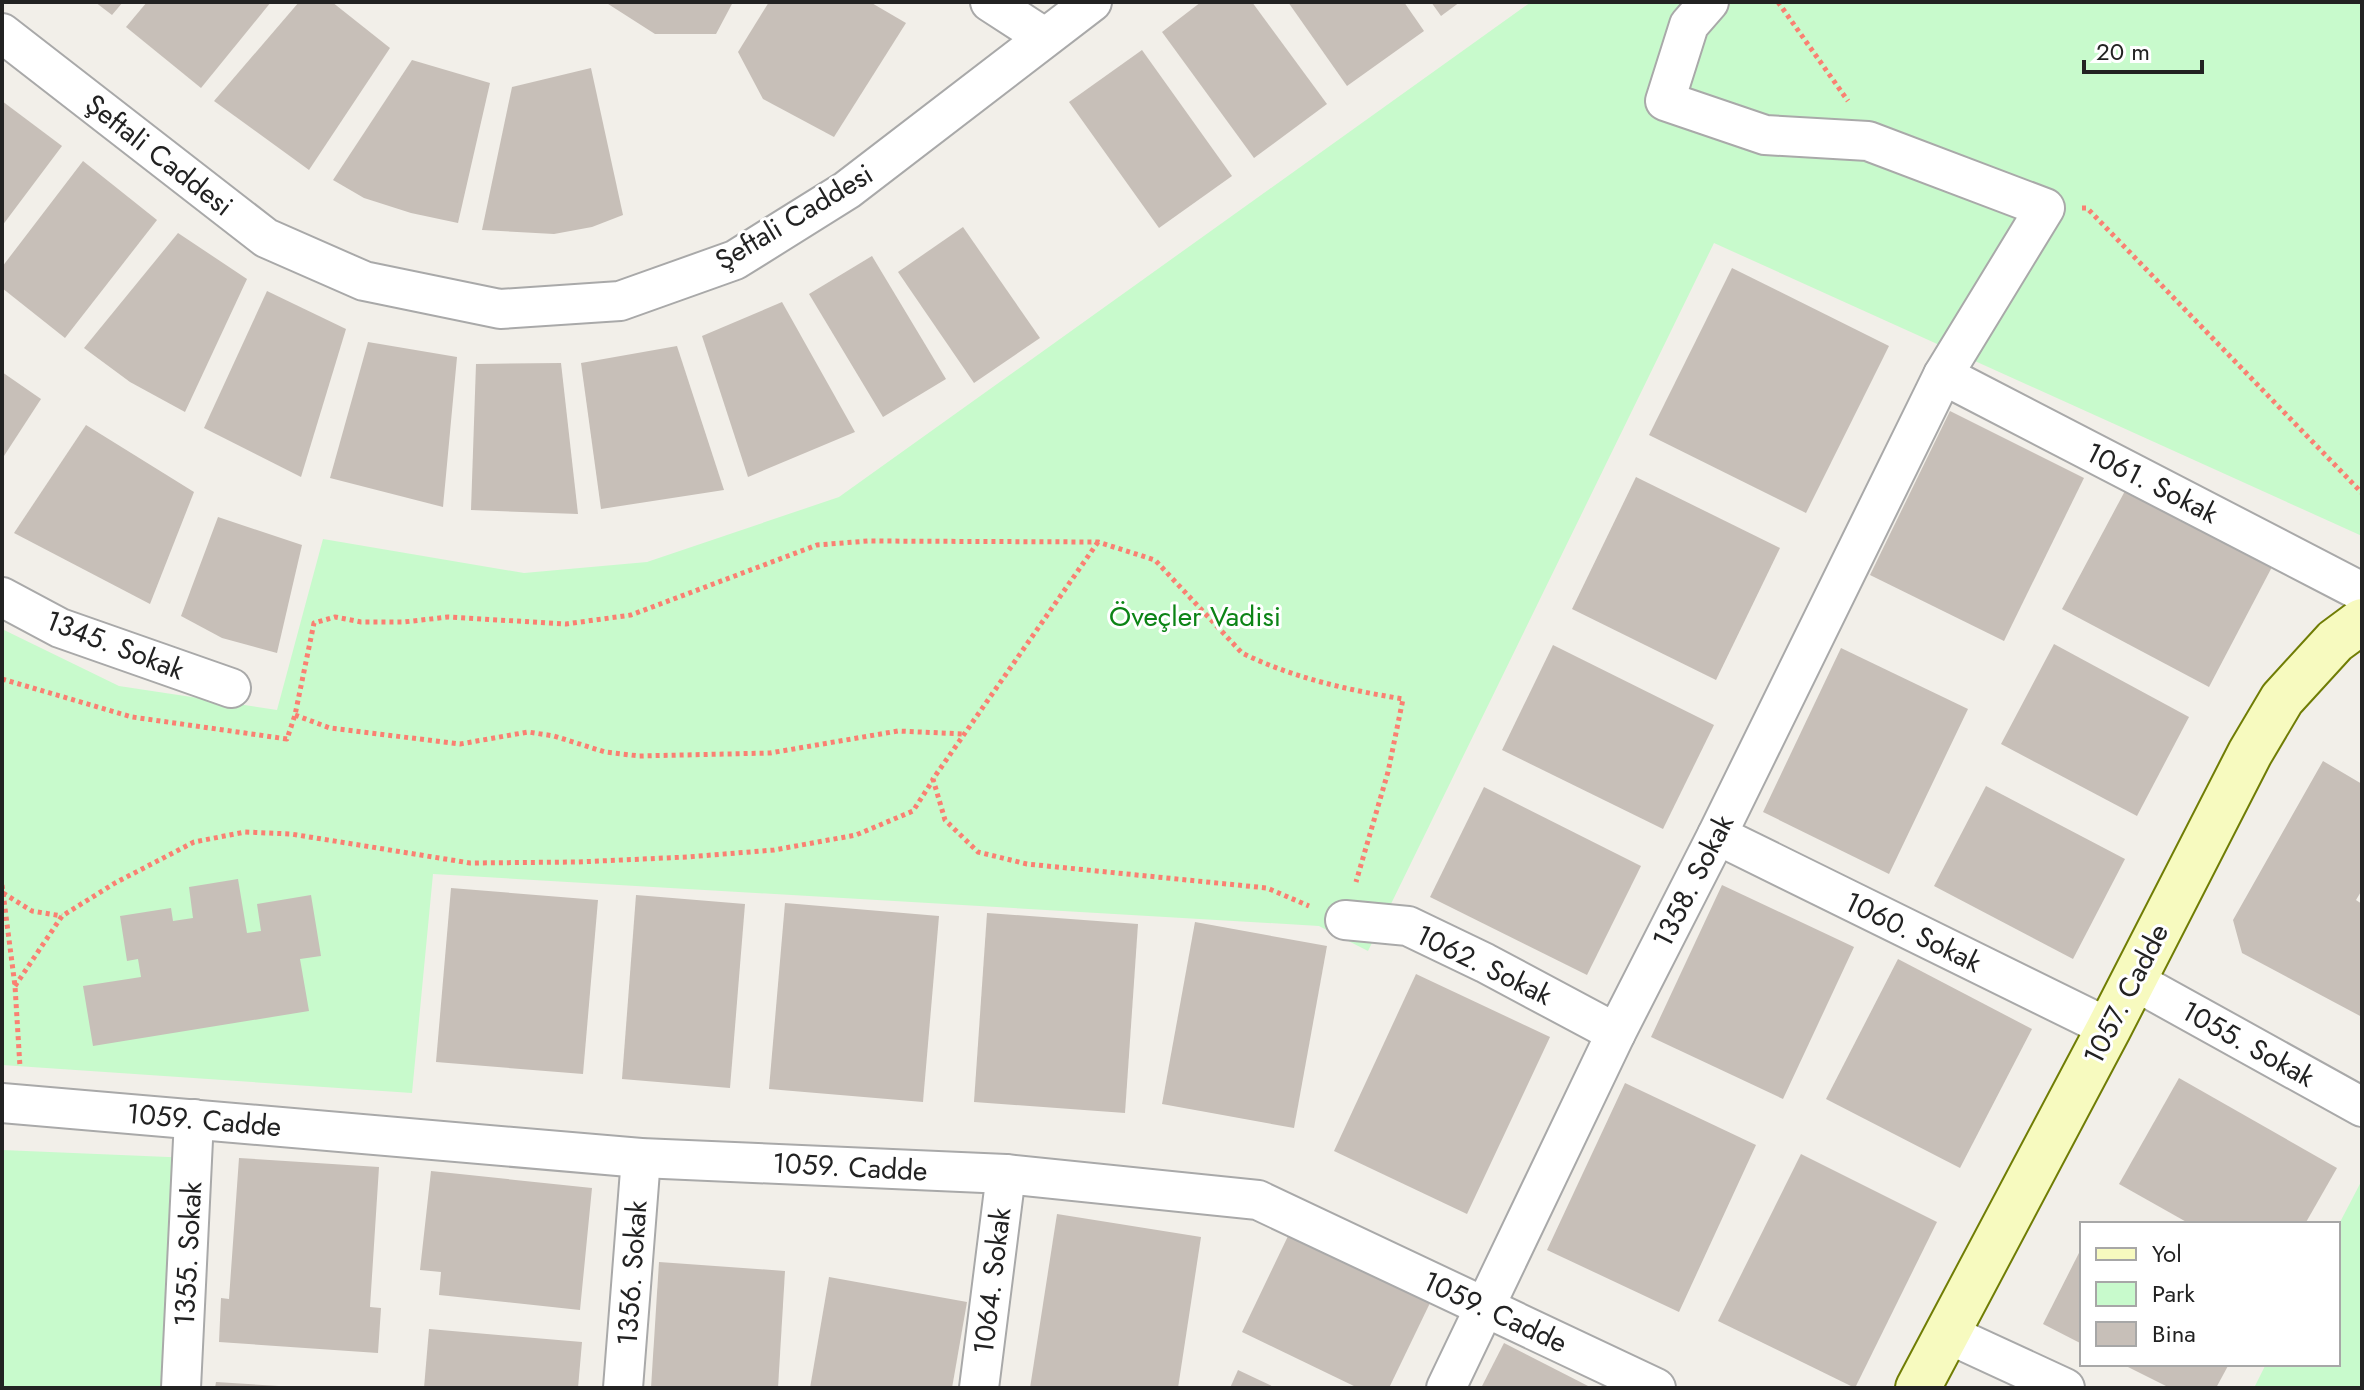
<svg xmlns="http://www.w3.org/2000/svg" width="2364" height="1390" font-family="Jost,sans-serif">
	<rect width="100%" height="100%" fill="#f2efe9"/>
	<g fill="#c8facc">
		<path d="M1531,2h831v534l-648,-293 -346,708 -49,-25 -886,-52 -21,219 -410,-28v-436l117,57 158,24 46,-171 201,34 123,-11 192,-65z"/>
		<path d="M2,1150l190,8 -16,230h-174z"/>
		<path d="M2362,1180v208h-108l12,-24h72v-138z"/>
	</g>
	<g fill="#c7bfb8">
		<path d="M95,2h28l-11,13z"/>
		<path d="M147,2h124l-70,86 -75,-61z"/>
		<path d="M299,2h33l58,46 -81,122 -95,-69z"/>
		<path d="M605,2h128l-17,32h-61z"/>
		<path d="M769,2h101l36,21 -72,114 -71,-38 -25,-47z"/>
		<path d="M1201,2h51l75,102 -73,54 -92,-126z"/>
		<path d="M1288,2h116l20,29 -77,55z"/>
		<path d="M1431,2h29l-19,14z"/>
		<path d="M1142,50l90,126 -73,52 -90,-126z"/>
		<path d="M412,60l78,23 -32,140 -47,-10 -47,-15 -31,-18z"/>
		<path d="M591,68l32,147 -31,12 -38,7 -72,-4 30,-143z"/>
		<path d="M2,101l60,45 -60,80z"/>
		<path d="M83,161l74,59 -92,118 -63,-50v-21z"/>
		<path d="M963,227l77,111 -66,45 -76,-111z"/>
		<path d="M178,233l69,46 -62,133 -55,-30 -46,-34z"/>
		<path d="M872,256l74,123 -63,38 -74,-123z"/>
		<path d="M1732,268l157,78 -83,167 -157,-78z"/>
		<path d="M267,291l79,38 -45,148 -97,-49z"/>
		<path d="M782,302l73,130 -107,45 -46,-141z"/>
		<path d="M368,342l89,15 -14,150 -113,-29z"/>
		<path d="M677,346l47,144 -123,19 -20,-146z"/>
		<path d="M561,363l17,151 -107,-4 5,-146z"/>
		<path d="M2,372l39,27 -39,60z"/>
		<path d="M1950,411l134,67 -80,163 -134,-66z"/>
		<path d="M86,425l108,67 -44,112 -136,-71z"/>
		<path d="M1636,477l144,71 -64,132 -144,-71z"/>
		<path d="M2126,489l146,78 -63,120 -147,-78z"/>
		<path d="M218,517l84,28 -25,108 -55,-15 -41,-22z"/>
		<path d="M2054,644l135,73 -52,99 -136,-72z"/>
		<path d="M1553,645l161,80 -51,104 -161,-79z"/>
		<path d="M1841,648l127,61 -79,165 -126,-62z"/>
		<path d="M2323,761l39,23v106l-6,10 6,4v113l-120,-64 -9,-33z"/>
		<path d="M1986,786l139,73 -52,100 -139,-73z"/>
		<path d="M1484,787l157,79 -54,109 -157,-78z"/>
		<path d="M238,879l9,54 14,-2 -4,-27 54,-9 10,61 -21,3 9,52 -216,35 -10,-60 58,-9 -3,-18 -11,2 -7,-45 51,-8 2,13 20,-3 -4,-31z"/>
		<path d="M1722,885l132,62 -71,152 -132,-62z"/>
		<path d="M451,888l147,12 -15,174 -147,-12z"/>
		<path d="M636,895l109,9 -15,184 -108,-9z"/>
		<path d="M785,903l154,13 -16,186 -154,-13z"/>
		<path d="M987,913l151,11 -13,189 -151,-11z"/>
		<path d="M1195,922l132,24 -33,182 -132,-24z"/>
		<path d="M1898,959l134,70 -72,139 -134,-69z"/>
		<path d="M1416,974l134,63 -83,177 -133,-63z"/>
		<path d="M2179,1078l158,90 -32,56h-115l-71,-40z"/>
		<path d="M1625,1083l131,62 -77,167 -132,-62z"/>
		<path d="M1801,1154l136,68 -82,166 -137,-67z"/>
		<path d="M239,1158l140,9 -9,140 11,1 -3,45 -159,-11 2,-44 8,1z"/>
		<path d="M431,1171l161,17 -12,122 -141,-15 2,-23 -21,-2z"/>
		<path d="M1057,1214l144,23 -23,151h-148z"/>
		<path d="M1289,1234l141,69 -41,85h-31l-116,-56z"/>
		<path d="M2082,1247v97l-39,-20z"/>
		<path d="M659,1262l126,9 -7,117h-127z"/>
		<path d="M829,1277l138,25 -15,86h-142z"/>
		<path d="M429,1329l153,13 -4,46h-154z"/>
		<path d="M1504,1343l88,45h-111z"/>
		<path d="M2122,1364h107l-13,24h-46z"/>
		<path d="M1238,1370l38,18h-46z"/>
		<path d="M216,1382l63,4v2h-64z"/>
	</g>
	<g fill="none" stroke-linecap="round" stroke-linejoin="round">
		<g stroke="#a9a9a9" stroke-width="42">
			<g id="street">
				<path d="M990,2l54,35"/>
				<path d="M2,33l264,205 98,43 136,28 120,-8 115,-41 112,-70 245,-188"/>
				<path d="M1943,375l419,217"/>
				<path d="M2,597l58,31 171,60"/>
				<path d="M1717,835l392,193"/>
				<path d="M1345,920l63,6 77,37 131,70"/>
				<path d="M2133,980l229,127"/>
				<path d="M2,1103l639,55 365,16 252,26 398,188"/>
				<path d="M1948,1334l117,54"/>
				<path d="M181,1388l13,-269"/>
				<path d="M623,1388l18,-230"/>
				<path d="M979,1388l27,-214"/>
				<path d="M1446,1388l170,-355 101,-198 226,-460 102,-167 -177,-67 -103,-6 -100,-34 24,-76 20,-23"/>
			</g>
		</g>
		<g stroke="#707d05" stroke-width="48">
			<path id="secondary" d="M1918,1388l191,-360 141,-275 32,-54 53,-58 27,-20"/>
		</g>
		<g stroke="#fa8072" stroke-width="5" stroke-dasharray="4 4" stroke-linecap="butt">
			<path d="M1778,2l70,99"/>
			<path d="M2082,208h5l275,285"/>
			<path d="M1098,542l-165,237 12,41 33,32 49,12 240,24 42,18"/>
			<path d="M2,679l130,38 155,22 8,-24 19,-92 21,-6 26,5h43l44,-5 118,7 65,-9 186,-70 51,-4 230,1 57,18 87,93c51,25 106,37 161,46l-15,73 -32,110"/>
			<path d="M295,715l35,13 130,16 68,-12 26,4 51,16 34,4 131,-3 128,-22 66,3"/>
			<path d="M2,885l13,101 5,81"/>
			<path d="M3,893l29,18 30,5"/>
			<path d="M15,986l47,-70 53,-33 79,-41 51,-10 46,2 179,29 108,-1 109,-5 87,-7 82,-15 57,-24 20,-31"/>
		</g>
		<use href="#street" stroke="#fff" stroke-width="38"/>
		<use href="#secondary" stroke="#f7fabf" stroke-width="44"/>
	</g>
	<g text-anchor="middle" dominant-baseline="central" stroke-width="6" stroke-linejoin="round" paint-order="stroke">
		<g font-size="28" fill="#222" stroke="#fff">
			<text transform="translate(159 155) rotate(38)">Şeftali Caddesi</text>
			<text transform="translate(794 217) rotate(-31)">Şeftali Caddesi</text>
			<text transform="translate(2152 483) rotate(27)">1061. Sokak</text>
			<text transform="translate(115 645) rotate(21)">1345. Sokak</text>
			<text transform="translate(1693 881) rotate(-63)">1358. Sokak</text>
			<text transform="translate(1913 932) rotate(26)">1060. Sokak</text>
			<text transform="translate(1484 965) rotate(26)">1062. Sokak</text>
			<text transform="translate(2126 994) rotate(-63)">1057. Cadde</text>
			<text transform="translate(2248 1044) rotate(29)">1055. Sokak</text>
			<text transform="translate(204 1120) rotate(5)">1059. Cadde</text>
			<text transform="translate(850 1167) rotate(3)">1059. Cadde</text>
			<text transform="translate(188 1254) rotate(-87)">1355. Sokak</text>
			<text transform="translate(632 1273) rotate(-86)">1356. Sokak</text>
			<text transform="translate(992 1281) rotate(-83)">1064. Sokak</text>
			<text transform="translate(1495 1312) rotate(25)">1059. Cadde</text>
		</g>
		<g font-size="28" fill="#0c8416" stroke="#fff">
			<text x="1195" y="616">Öveçler Vadisi</text>
		</g>
	</g>
	<rect width="2364" height="1390" fill="none" stroke="#222222" stroke-width="8"/>
	<rect x="2080" y="1222" width="260" height="144" fill="#ffffff" stroke="#a7a7a7" stroke-width="2"/>
	<rect x="2096" y="1248" width="40" height="12" fill="#f7fabf" stroke="#a7a7a7" stroke-width="2"/>
	<text x="2152" y="1262" font-size="24" fill="#222222">Yol</text>
	<rect x="2096" y="1282" width="40" height="24" fill="#c8facc" stroke="#a7a7a7" stroke-width="2"/>
	<text x="2152" y="1302" font-size="24" fill="#222222">Park</text>
	<rect x="2096" y="1322" width="40" height="24" fill="#c7bfb8" stroke="#a7a7a7" stroke-width="2"/>
	<text x="2152" y="1342" font-size="24" fill="#222222">Bina</text>
	<path d="M2084 60v12h118v-12" fill="none" stroke="#222222" stroke-width="4"/>
	<text x="2096" y="60" font-size="24" fill="#222222" stroke="#ffffff" stroke-width="6" paint-order="stroke">20 m</text>
</svg>
